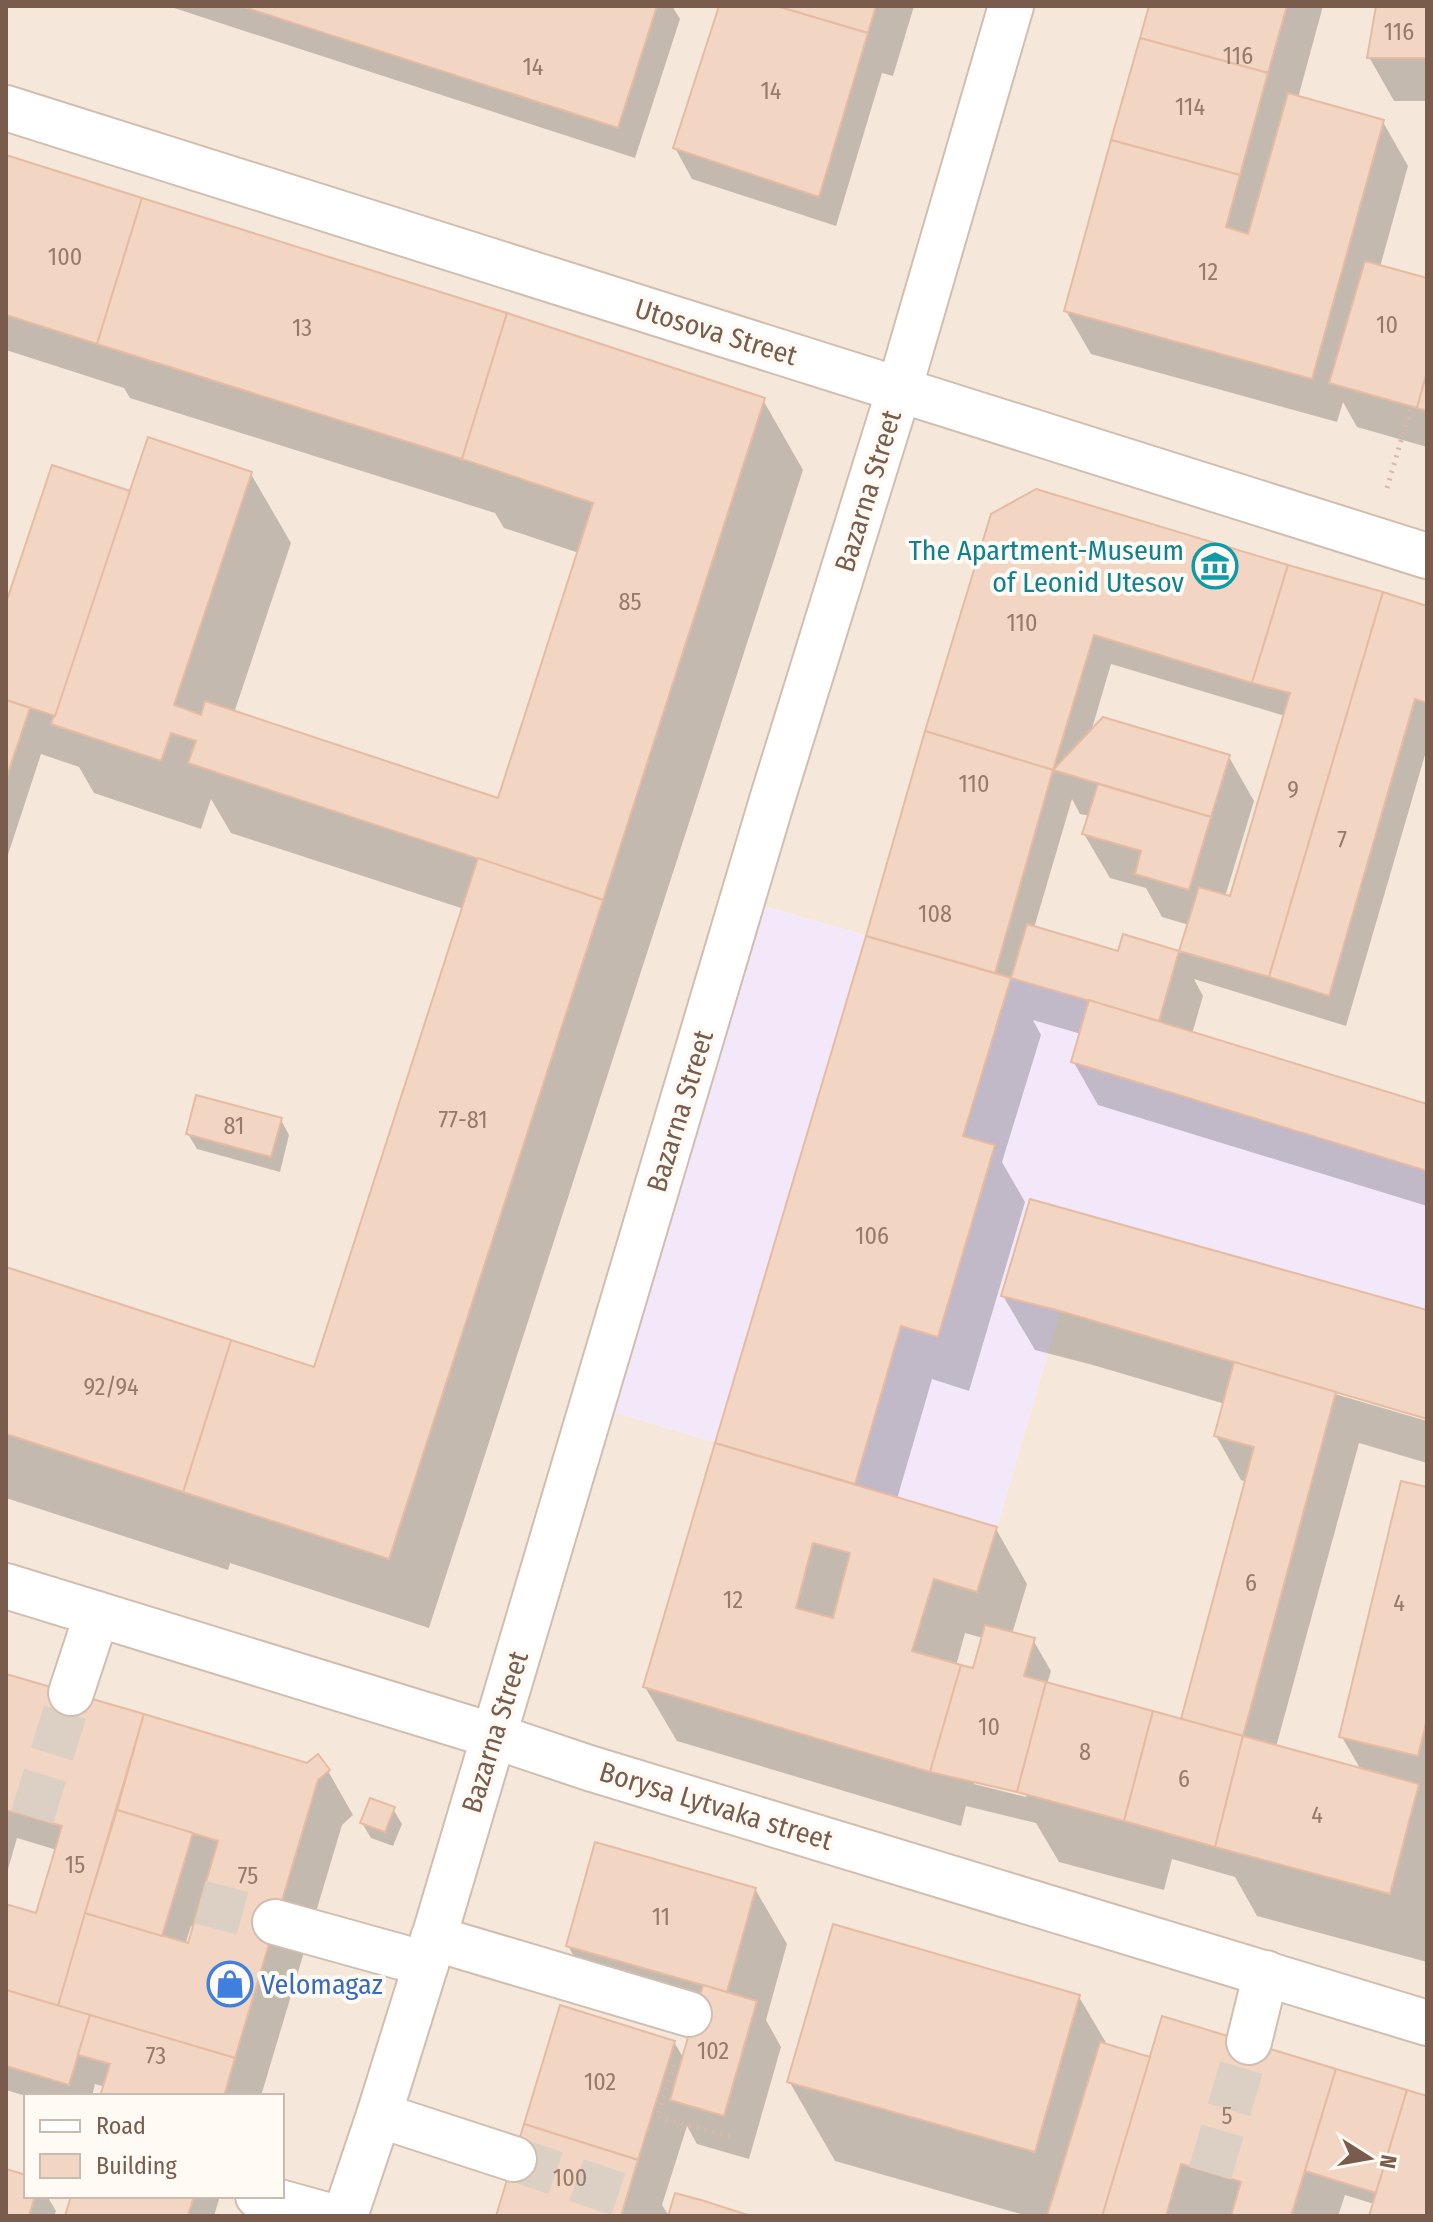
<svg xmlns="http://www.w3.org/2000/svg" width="1433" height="2222" font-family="'Fira Sans Condensed',sans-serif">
	<rect width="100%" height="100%" fill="#fdf6ec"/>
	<g fill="#f5e8da" fill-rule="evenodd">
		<path d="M6,6h996l-108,375 -888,-279z"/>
		<path d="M1023,6h404v543l-516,-163z"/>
		<path d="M6,112l891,280 -404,1342 -487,-150z"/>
		<path d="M900,392l527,164v547l-338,-103 -336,-97z"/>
		<path d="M1060,1311l367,108v597l-926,-283 96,-326 400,120z"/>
		<path d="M6,1593l476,149 -143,474h-333zM26,2096h256v100h-256z"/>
		<path d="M495,1748l932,291v177h-1072z"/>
	</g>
	<path fill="#f3e8fa" d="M753,903l336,97 338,103v316l-367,-108 -63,216 -400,-120z"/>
	<g fill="#0003" fill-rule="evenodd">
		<path d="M168,6h504l8,13 -45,139z"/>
		<path d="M721,6h193l-21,70 -11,-3 -46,153 -144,-47 -17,-31z"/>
		<path d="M1151,6h172l-25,92 85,24 25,44 -28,101 47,13v167l-70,-20 -14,-25 -6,20 -246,-68 -25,-43z"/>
		<path d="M1378,6h49v95h-33l-25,-44z"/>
		<path d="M6,158l757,242 40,70 -374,1158 -199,-65 -2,7 -222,-72v-229l309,100 149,-460 -233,-76 -20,-34 -10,30 -107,-36 -15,-26 -38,-13 -35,107v-252l122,-117 123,-18 40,69 -57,170 265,88 80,-248 -75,-25 -9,-15 -365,-115 -6,-10 -118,-38z"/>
		<path d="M993,515l434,93v140l-81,278 -152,-47 9,17 -11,38 235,72v100l-329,-101 -25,-44 8,-27 -48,-14 8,15 -39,127 23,40 -56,189 -37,-12 -35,120 99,30 31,55 -15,50 21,6 18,31 -4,13 137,38 63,-240 -6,-2 -25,-44 9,-32 -132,-39 -58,-15 -32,-54 424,17v104l-98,-29 6,6 92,27v42l-68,-20 -83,304 85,23 -19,-33 85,-248v473l-170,-46 -22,-39 -63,-18 -8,31 -105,-28 -23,-39 -70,-17 -5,20 -284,-85 -32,-54zM1111,664l174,52 -54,183 -6,-2 29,-96 -25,-44 -138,-25zM1072,799l8,15 10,2 -6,18 26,44 36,10 16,29 27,8 -8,28 -56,-17 -6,17 -85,-25zM965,1633l18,5 -8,33 -19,-5zM974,1780l53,13 -1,4 -52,-13z"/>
		<path d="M281,1120l8,15 -9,37 -83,-23 -9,-15z"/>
		<path d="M6,1675l322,96 25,44 -11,10 -81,271h-158l2,-9 -10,-3 -3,12h-66l-20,-6v-184l32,10 19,-66 -40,-12 -11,38zM191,1926l4,1 -6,19 -4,-1z"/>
		<path d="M393,1809l9,15 -9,22 -22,-8 -9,-15z"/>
		<path d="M755,1889l32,55 -21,76 15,27 -32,112 -52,-15 -10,-18 -25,79 7,11h-171l176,-174 10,17 9,-32 -93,-26 -32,-55z"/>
		<path d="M1079,1997l29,49 43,14 13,-41 263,79v118h-56l3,-12 -29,-9 -7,21h-310l-193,-55 -46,-80z"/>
		<path d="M6,2171l20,6v19h21l9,15 -2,5h-48z"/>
		<path d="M73,2196h147l-6,20h-147z"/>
	</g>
	<g fill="#f3d5c3" stroke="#e6bba3" stroke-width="2" fill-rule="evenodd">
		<path d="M241,6h416l-39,122z"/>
		<path d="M719,6h58l91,27 -49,164 -146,-49z"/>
		<path d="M777,6h99l-8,27z"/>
		<path d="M1149,6h138l-19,67 -128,-35z"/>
		<path d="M1376,6h51v52h-60z"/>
		<path d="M1140,38l128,35 -28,102 -129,-35z"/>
		<path d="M1288,93l96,27 -72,259 -248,-68 47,-171 129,35 -14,52 22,7z"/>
		<path d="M6,155l136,43 -45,146 -91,-29z"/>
		<path d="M142,198l365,115 -45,146 -365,-115z"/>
		<path d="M1365,261l62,17v94l-10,36 -88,-25z"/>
		<path d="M507,313l258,85 -162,502 -415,-137 8,-22 -25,-8 -10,28 -110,-37 97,-287 104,35 -78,233 27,10 4,-14 293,97 95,-295 -131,-44z"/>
		<path d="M1427,372v39l-10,-3z"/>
		<path d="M52,465l78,26 -75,225 -49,-16v-97z"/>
		<path d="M1036,489l252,76 -36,118 -158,-48 -41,135 -128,-39 66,-217z"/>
		<path d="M1288,565l95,27 -114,385 -90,-26 20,-64 31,9 60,-203 -38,-10z"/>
		<path d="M1383,592l44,14v97l-12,-4 -86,297 -60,-19z"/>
		<path d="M6,700l24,8 -24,71z"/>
		<path d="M1103,717l127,38 -19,62 -158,-47z"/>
		<path d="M925,731l128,39 -58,203 -129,-37z"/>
		<path d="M1098,784l113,33 -22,73 -54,-16 6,-23 -59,-17z"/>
		<path d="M478,858l125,42 -214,659 -206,-67 48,-152 83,27z"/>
		<path d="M1027,924l91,27 5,-17 56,17 -20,70 -148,-43z"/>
		<path d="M866,936l145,42 -48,158 32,9 -57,192 -37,-11 -46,158 -140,-41z"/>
		<path d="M1089,1000l338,104v67l-356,-109z"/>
		<path d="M196,1095l86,23 -11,39 -85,-23z"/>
		<path d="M1030,1199l397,111v109l-367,-108 -59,-15z"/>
		<path d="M6,1267l225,73 -48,152 -177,-58z"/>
		<path d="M1234,1362l102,30 -93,344 -62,-17 73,-272 -40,-11z"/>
		<path d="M715,1443l282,84 -20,65 -43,-13 -22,72 49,14 -31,107 -287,-85zM813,1543l37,10 -17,65 -37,-10z"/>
		<path d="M1401,1481l26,6v232l-9,37 -79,-19z"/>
		<path d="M985,1625l50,13 -11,38 22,6 -29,110 -87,-20 31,-107 12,3z"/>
		<path d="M6,1674l138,40 -86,292 -52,-16v-86l30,9 26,-87 -56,-16z"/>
		<path d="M1046,1682l107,29 -29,110 -107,-29z"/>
		<path d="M1153,1711l90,25 -28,111 -91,-26z"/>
		<path d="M144,1714l163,49 11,-9 12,16 -12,10 -83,278 -177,-52 27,-93 103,30 30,-102 -101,-31z"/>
		<path d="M1243,1736l176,48 -29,110 -175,-47z"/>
		<path d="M370,1798l25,9 -10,25 -25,-9z"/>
		<path d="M117,1810l76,23 -31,103 -77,-23z"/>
		<path d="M595,1842l161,46 -29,104 -161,-46z"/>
		<path d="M833,1924l247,71 -45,157 -248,-70z"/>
		<path d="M703,1985l54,16 -33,115 -54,-16z"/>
		<path d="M6,1990l84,25 -21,70 -63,-19z"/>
		<path d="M560,2005l115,36 -37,119 -114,-36z"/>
		<path d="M90,2015l145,43 -11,38h-124l10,-32 -32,-9z"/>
		<path d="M1162,2016l174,53 -45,147h-60l10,-34 -60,-18 -15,52h-64z"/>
		<path d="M1100,2042l50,15 -48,159h-55z"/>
		<path d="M1336,2069l71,21 -31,103 -71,-22z"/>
		<path d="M1407,2090l20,6v120h-58z"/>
		<path d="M524,2124l114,36 -17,56h-125z"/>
		<path d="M6,2169l20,6v21h9l-6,20h-23z"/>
		<path d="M675,2193l26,7 50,16h-83z"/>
		<path d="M71,2196h123l-6,20h-123z"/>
	</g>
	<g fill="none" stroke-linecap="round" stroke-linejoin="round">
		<g stroke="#dcd0c4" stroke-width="44" stroke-dasharray="44 22" stroke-linecap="butt">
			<path d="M32,1817l39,-124"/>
			<path d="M200,1902l75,20"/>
			<path d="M514,2159l113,38"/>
			<path d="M1210,2173l39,-131"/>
		</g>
		<g stroke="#d1beb0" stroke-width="48">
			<g id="minor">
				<path d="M6,108l1421,448"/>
				<path d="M6,1586l488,150 95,32 838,255"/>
				<path d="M71,1693l26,-79"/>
				<path d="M275,1922l151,42"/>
				<path d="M433,1938l256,76"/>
				<path d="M1249,2042l17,-69"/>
				<path d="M379,2115l135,44"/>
				<path d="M258,2196l72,20"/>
				<path d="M345,2216l34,-101 47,-151 346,-1164 127,-410 112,-384"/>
			</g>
		</g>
		<g stroke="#d9b8a5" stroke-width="5" stroke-dasharray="2 6" stroke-linecap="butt">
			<path d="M1387,488l24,-81"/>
			<path d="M674,2065l-17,52 75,20"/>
		</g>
		<use href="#minor" stroke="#fff" stroke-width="44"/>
	</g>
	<defs>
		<g id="museum-ring" transform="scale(2.3)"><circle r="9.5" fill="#fffaf3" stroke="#0f9aa8" stroke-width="1.5"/><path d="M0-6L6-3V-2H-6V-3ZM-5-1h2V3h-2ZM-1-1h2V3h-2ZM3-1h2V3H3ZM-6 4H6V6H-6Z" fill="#0f9aa8"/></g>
		<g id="shop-ring" transform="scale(2.3)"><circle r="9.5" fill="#fffaf3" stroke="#3f7fe0" stroke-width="1.5"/><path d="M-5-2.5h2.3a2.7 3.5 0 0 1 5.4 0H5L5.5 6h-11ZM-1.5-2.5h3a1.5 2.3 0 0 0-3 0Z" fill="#3f7fe0"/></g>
	</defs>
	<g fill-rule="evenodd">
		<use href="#museum-ring" x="1215" y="566"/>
		<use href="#shop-ring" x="230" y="1984"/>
	</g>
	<g text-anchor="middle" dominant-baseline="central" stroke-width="8" stroke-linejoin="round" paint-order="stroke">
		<g font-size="24" fill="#987a6a">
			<text x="1399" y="32">116</text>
			<text x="1238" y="56">116</text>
			<text x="533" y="67">14</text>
			<text x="771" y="91">14</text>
			<text x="1190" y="107">114</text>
			<text x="65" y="257">100</text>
			<text x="1208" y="272">12</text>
			<text x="1387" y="325">10</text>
			<text x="302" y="328">13</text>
			<text x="630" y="602">85</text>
			<text x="1022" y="623">110</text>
			<text x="974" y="784">110</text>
			<text x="1293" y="790">9</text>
			<text x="1342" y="840">7</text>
			<text x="935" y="914">108</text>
			<text x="463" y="1120">77-81</text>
			<text x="234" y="1126">81</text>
			<text x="872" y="1236">106</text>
			<text x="111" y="1387">92/94</text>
			<text x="1251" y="1583">6</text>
			<text x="733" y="1600">12</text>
			<text x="1399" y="1603">4</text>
			<text x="989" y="1727">10</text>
			<text x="1085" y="1752">8</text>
			<text x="1184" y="1779">6</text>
			<text x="1317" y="1815">4</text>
			<text x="75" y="1865">15</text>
			<text x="248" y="1876">75</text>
			<text x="661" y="1917">11</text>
			<text x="713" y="2051">102</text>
			<text x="156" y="2056">73</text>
			<text x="600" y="2082">102</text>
			<text x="1227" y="2116">5</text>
			<text x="570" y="2178">100</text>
		</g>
		<g font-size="28" fill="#7a5c4d" stroke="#fffaf3">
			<text transform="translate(716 332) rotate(17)">Utosova Street</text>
			<text transform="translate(868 491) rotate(-73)">Bazarna Street</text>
			<text transform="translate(680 1111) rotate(-73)">Bazarna Street</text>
			<text transform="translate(495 1732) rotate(-73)">Bazarna Street</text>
			<text transform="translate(716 1806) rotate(17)">Borysa Lytvaka street</text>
		</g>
		<g font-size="28" fill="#0d838f" stroke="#fffaf3" text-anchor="end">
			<text x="1184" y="550">The Apartment-Museum<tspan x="1184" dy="32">of Leonid Utesov</tspan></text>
		</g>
		<g font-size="28" fill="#366cbe" stroke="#fffaf3" text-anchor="start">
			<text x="261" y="1984">Velomagaz</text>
		</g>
	</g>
	<rect width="1433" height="2222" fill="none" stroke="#7a5c4d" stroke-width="16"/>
	<rect x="24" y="2094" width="260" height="104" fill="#fffaf3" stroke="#cabbb1" stroke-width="2"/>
	<rect x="40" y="2120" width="40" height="12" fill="#ffffff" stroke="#cabbb1" stroke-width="2"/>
	<text x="96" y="2134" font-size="24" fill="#7a5c4d">Road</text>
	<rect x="40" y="2154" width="40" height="24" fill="#f3d5c3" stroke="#cabbb1" stroke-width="2"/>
	<text x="96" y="2174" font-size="24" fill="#7a5c4d">Building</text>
	<g transform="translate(1369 2158) rotate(101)" stroke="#fffaf3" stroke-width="6" paint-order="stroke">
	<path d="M0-6L14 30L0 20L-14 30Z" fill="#7a5c4d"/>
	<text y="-12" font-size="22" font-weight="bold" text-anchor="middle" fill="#7a5c4d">N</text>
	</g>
</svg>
